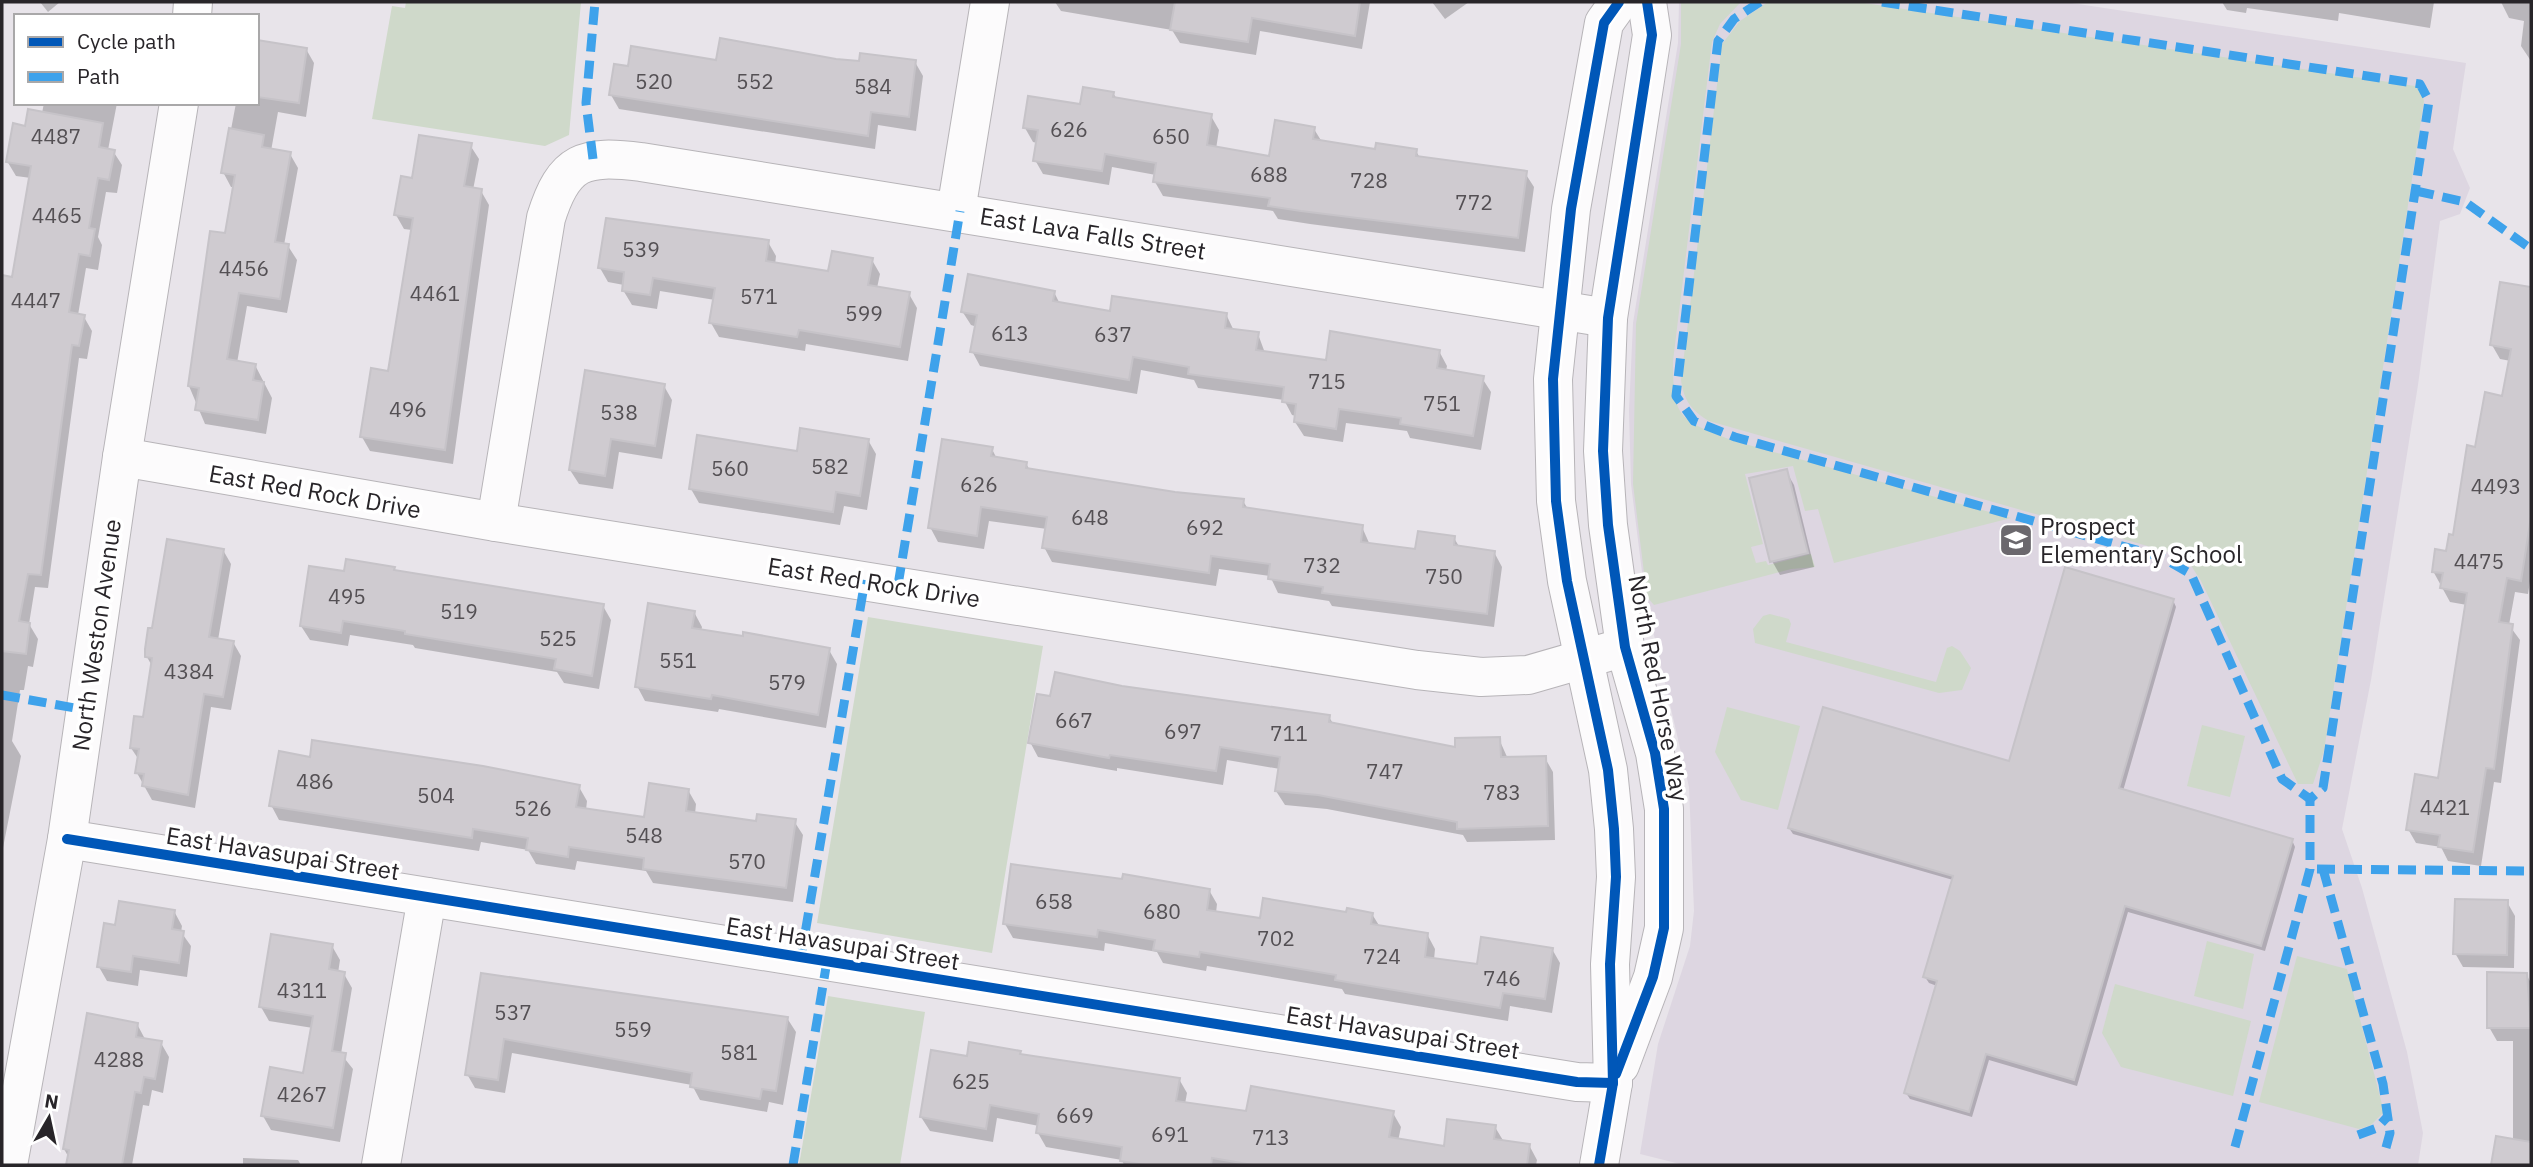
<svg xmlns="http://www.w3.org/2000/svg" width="2533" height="1167" font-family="'IBM Plex Sans',sans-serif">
	<rect width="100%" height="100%" fill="#e8e4ea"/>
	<path fill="#ddd6e1" d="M1679,2h386l401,61 -13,86 17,39 -10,26 -20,7 -22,164 -47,295 -29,149 20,59 45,164 16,81 -5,32h-734l-44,-11 18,-110 32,-98 4,-35 -5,-124 -44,-191 -14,-112 -2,-73 4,-88 45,-280z"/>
	<g fill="#cfd9ca">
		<path d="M406,2h175l-12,133 -24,11 -173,-27 20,-113 13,2z"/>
		<path d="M1681,2h60l-21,22 -8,18 -39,319c0,58 6,58 58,79l280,78 -177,45 -16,-54 -13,2 -12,-45 -48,8 18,70 -12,3 5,16 10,-2 2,4 43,-11 4,13 -24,2 -137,36 -7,-8 -14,-113 3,-160 45,-280z"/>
		<path d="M1768,2h90l557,84 7,6 2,9 -100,650 -11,33h-15l-97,-203 -11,-17 -18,-11 -463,-132c-18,-11 -25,-20 -28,-41l41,-336 18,-23z"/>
		<path d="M1770,614l19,5 2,5 -5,18 150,40 11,-34 5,-2 8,5 11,17 -9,22 -23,3 -184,-50 -2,-14 10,-13z"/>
		<path d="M868,617l175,29 -51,307 -175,-30z"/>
		<path d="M1727,707l73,19 -22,84 -37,-10 -26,-48z"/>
		<path d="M2202,725l43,11 -15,61 -43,-11z"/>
		<path d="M2207,941l47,13 -11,55 -49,-13z"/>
		<path d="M2297,956l50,13 37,143 -13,13 -12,4 -100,-27z"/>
		<path d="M2115,984l136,37 -18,75 -112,-29 -19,-34z"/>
		<path d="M828,996l97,16 -25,153h-101z"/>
	</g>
	<g fill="#0003">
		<path d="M40,2h20l-12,10z"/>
		<path d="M1055,2h315l-8,47 -102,-18 -4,24 -76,-12 -8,-13 -111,-19z"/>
		<path d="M1432,2h37l-24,17z"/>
		<path d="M2222,2h212l-4,26 -91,-15 -1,8 -91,-13 -1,5 -19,-3z"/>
		<path d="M2501,2h30v59l-10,-15 3,-25 -15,-3z"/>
		<path d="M257,42l49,7 8,14 -8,54 -28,-5 -7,39 19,3 8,14 -14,77 4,1 9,14 -10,53 -40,-7 -10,57 18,2 17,33 -6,36 -61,-10 -16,-38 22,-153 16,2 8,-48h-4l-8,-15 13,-69h21z"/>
		<path d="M836,60l79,2 8,14 -7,55 -38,-6 -3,24 -256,-40 -8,-14 107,-33z"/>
		<path d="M1113,93l4,6 94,17 8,14 -3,19 55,9 43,-29 8,13 54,9h40l4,7 105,15 9,14 -9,65 -215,-28 -32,-5 -5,-8 -110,-15 -8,-14 1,-7 -44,-8 -3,18 -66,-11 -8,-14 2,-17 -4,-1 -8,-14z"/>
		<path d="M44,103h73l-9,47 5,1 9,14 -5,28 -11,-1 -8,45 4,8 -4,25 -12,-2 -8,47 6,2 8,14 -5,28 -8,-1 -31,230 -13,-1 -6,37 9,15 -5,28 -5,-1 -4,24h-4l-8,51 9,15 -19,97 2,-417h-2v-159l12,2 17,-101 -15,-2 -9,-15 19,-33 16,-15z"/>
		<path d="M470,145l9,14 -6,31 8,1 8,14 -36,259 -83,-13 -8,-14 28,-64 22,-143 -8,-1 -8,-14 17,-35z"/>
		<path d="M768,242l8,14 -1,9 55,8 42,-13 8,14 -3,14 32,6 8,14 -9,53 -102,-17 -1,7 -86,-14 -8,-14 4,-23 -55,-9 -3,18 -25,-4 -9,-15 1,-5 -16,-3 -8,-14z"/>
		<path d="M2502,284l29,5v286l-3,19 -13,-2 -6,33 11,15 -19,143 -7,-1 -13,84 -33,-5 -7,-14 -25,-4 -8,-14 32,-49 27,-175 -17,-3 -17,-31 15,-18 29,-104 27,-51 7,-37 -11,-2 -8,-14z"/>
		<path d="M1054,292l6,12 51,9 115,1 8,17 24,3 7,19 62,9 112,-11 8,15 -1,5 36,7 9,14 -10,58 -71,-12 -3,-7 -61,-8 -3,19 -39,-6 -9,-14 1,-6 -4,-1 -8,-15 -86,-12 -4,-8 -53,-10 -4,24 -157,-28 -8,-15 5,-24 -6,-2 -9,-14z"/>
		<path d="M664,386l8,14 -10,59 -43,-7 -6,37 -34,-5 -9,-14z"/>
		<path d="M868,440l8,14 -9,56 -23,-4 -4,19 -141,-22 -8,-14z"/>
		<path d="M992,449l5,10 29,4 4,8 145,23 68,7 5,8 114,18 8,18 47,6 37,-13 6,10 34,4 8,15 -8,60 -162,-21 -3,-5 -51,-8 -8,-17 -51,-7 -3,17 -164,-24 -8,-15 3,-18 -58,-8 -5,28 -46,-7 -8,-15z"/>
		<path d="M1786,471l8,14 20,82 -34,8 -8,-14z"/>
		<path d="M223,550l8,14 -13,76 15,2 8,14 -10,54 -20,-3 -16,101 -43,-8 -15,-27 2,-13 -8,-12 14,-29 7,-53 -5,-9 6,-27z"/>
		<path d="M394,568l2,4 207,34 8,14 -12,69 -35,-6 -7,-11 -142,-24 -2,-3 -63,-10 -2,11 -38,-6 -9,-14z"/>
		<path d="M2173,600l3,7 -53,184 169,49 3,7 -30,104 -137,-39 -51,174 -88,-26 -17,57 -62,-18 -4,-6 31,-107 -8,-3 -4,-6 28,-97 -160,-46 -4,-6 221,-65z"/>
		<path d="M694,612l8,15 -1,4 128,19 8,14 -11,64 -107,-19 -1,3 -73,-11 -8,-15z"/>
		<path d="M1122,688l207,29 5,8 123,24 42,-10 9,20 37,-1 8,14 2,68 -88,2 -4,-7 -136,-26 -42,-4 -9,-14 4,-22 -53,-9 -4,25 -106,-17v3l-79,-14 -8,-15 22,-43z"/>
		<path d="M311,759l268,28 8,14 -1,9 60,9 42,-29 8,14 -1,10 62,9 37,-2 9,14 -10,67 -140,-19 -7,-12 -69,-10 -2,9 -39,-6 -8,-14 -47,-8 -2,9 -200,-31 -8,-15z"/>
		<path d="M1209,890l8,14 -1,9 45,7 111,-6 8,13 47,7 8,15 -1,11 45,6 73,-17 8,14 -8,50 -42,-7 -2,15 -163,-27 -3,-5 -135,-23 -1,5 -43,-8 -6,-11 -52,-9 -1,8 -91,-13 -8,-14z"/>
		<path d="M2507,902l8,14 -1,52 -51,-1 -8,-14z"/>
		<path d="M174,911l8,15 -1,6 10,14 -4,31 -47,-7 -2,16 -31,-5 -8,-14z"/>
		<path d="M332,946l8,14 -2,13 6,1 8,14 -11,66 12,15 -13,73 -69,-12 -8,-14 41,-41 9,-47 -44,-7 -8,-14z"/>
		<path d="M2526,974l5,9v182h-38l4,-27 16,3v-100h-16l-8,-14z"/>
		<path d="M482,975l305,43 9,14 -13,73 -14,-3 -2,10 -67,-12 -8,-15 -180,-32 -7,40 -30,-5 -8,-14z"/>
		<path d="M137,1024l8,15 16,4 8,14 -6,36 -11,-3 -3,16 -6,-1 -11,60h-64l1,-7 -5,-9z"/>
		<path d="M1020,1053l2,3 157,23 8,14 -2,11 63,9h145l8,14 -3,14 47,7 50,-21 9,15 25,3 8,15 -1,5h-412l-2,-5 -76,-13 -8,-14 1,-7 -42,-8 -4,24 -63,-11 -9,-14 47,-59z"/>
		<path d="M243,1158l55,2 3,5h-58z"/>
	</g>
	<g fill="#cfcbd0" stroke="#c6c3c8" stroke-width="2">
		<path d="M1175,2h185l-5,34 -103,-18 -4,24 -78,-12z"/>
		<path d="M720,38l116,21 23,2 1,-8 56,7 -7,57 -38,-5 -3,24 -259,-41 5,-31 14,2 3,-20 85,14z"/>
		<path d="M257,40l50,8 -8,55 -42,-6z"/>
		<path d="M1083,87l31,5 -1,5 99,17 -5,31 62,11 6,-36 40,7 -2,12 62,10 1,-6 41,6 -1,7 111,15 -9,67 -217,-27 -33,-5 2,-8 -117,-16 3,-19 -51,-9 -3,17 -69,-10 5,-31 -15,-2 5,-32 52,8z"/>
		<path d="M28,109l75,14 -4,24 16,3 -6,30 -11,-2 -9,50 6,1 -5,27 -11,-2 -10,58 16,3 -6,31 -7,-1 -31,230 -13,-1 -9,47 11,2 -4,31 -24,-3v-376l10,2 19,-111 -25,-4 7,-39 12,3z"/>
		<path d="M229,128l35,7 -2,12 29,5 -16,90 14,2 -9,55 -41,-6 -12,66 29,5 -3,16 11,2 -6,38 -63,-10 4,-22 -11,-2 22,-155 15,2 10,-58 -14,-2z"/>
		<path d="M419,135l53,8 -8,43 18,3 -37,261 -85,-13 11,-69 17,3 25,-153 -19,-3 7,-39 11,2z"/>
		<path d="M606,218l163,22 -3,21 62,10 4,-20 41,7 -5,27 42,7 -10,55 -101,-17 -2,7 -88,-14 6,-35 -62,-10 -3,17 -28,-4 2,-19 -26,-4z"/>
		<path d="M968,274l87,17 -2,10 57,10 2,-15 115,17 -2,15 34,4 -3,18 70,10 4,-29 110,19 -3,18 47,8 -11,60 -73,-12 1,-6 -62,-9 -3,20 -42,-7 2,-18 -14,-2 2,-15 -96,-13 1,-7 -56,-10 -4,23 -159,-28 7,-37 -16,-3z"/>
		<path d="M2500,282l31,5v230l-10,64 -14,-3 -8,44 14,2 -19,145 -8,-1 -13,84 -35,-5 2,-12 -34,-5 9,-56 23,4 29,-185 -27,-5 3,-15 -11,-1 3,-23 11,2 3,-17 4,1 14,-90 8,2 10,-55 17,4 9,-47 -21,-4z"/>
		<path d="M585,370l80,14 -10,62 -44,-7 -6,37 -36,-6z"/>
		<path d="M800,428l69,11 -9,57 -24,-4 -3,20 -144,-23 8,-54 100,16z"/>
		<path d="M942,439l51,8 -2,9 36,6 -1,6 149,24 69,7 -1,8 120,18 -2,17 54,7 3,-18 37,5 -1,9 41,6 -8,63 -165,-21 1,-6 -55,-8 2,-15 -59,-8 -2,17 -167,-25 5,-31 -66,-10 -4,29 -49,-8z"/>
		<path d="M1787,469l21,84 -38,9 -21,-84z"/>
		<path d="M167,539l57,10 -15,88 25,4 -11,56 -19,-3 -16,101 -46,-9 2,-12 -9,-1 4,-24 -9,-1 4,-32 9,1 9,-59 -7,-1v-8l3,-21h4z"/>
		<path d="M346,559l49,8 -1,3 210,34 -12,72 -38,-7 2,-10 -151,-25v-3l-62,-10 -2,12 -41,-7 9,-60 35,5z"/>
		<path d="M2065,567l109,32 -55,189 174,51 -32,107 -136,-40 -51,174 -88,-26 -17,58 -65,-19 33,-112 -14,-4 30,-101 -165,-48 35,-121 186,54z"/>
		<path d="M648,603l47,8 -3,17 51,8v-4l87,16 -12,67 -106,-20 -1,4 -76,-12z"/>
		<path d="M1055,672l67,14 208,29 -1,7 126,25v-9l45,-1 1,20 45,-1 2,70 -91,3v-7l-139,-27 -43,-4 5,-34 -60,-10 -4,24 -106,-16 -1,3 -81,-15 9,-49 13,2z"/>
		<path d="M312,740l171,26 97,19 -4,22 68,10 5,-34 40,6 -3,22 70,10 1,-7 39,5 -10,69 -143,-19 1,-11 -75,-11 -1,10 -42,-7 2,-12 -55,-9 -1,9 -203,-32 10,-55 31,6z"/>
		<path d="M1011,864l111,15 1,-5 87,15 -3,21 53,8 3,-20 83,14 1,-4 26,5 -2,11 57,9 -3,24 52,7 4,-27 72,11 -8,51 -42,-6 -3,15 -165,-28 1,-5 -136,-23 -1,5 -46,-7 2,-10 -57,-10 -1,7 -94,-13z"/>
		<path d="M2455,899l53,1 -1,55 -54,-1z"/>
		<path d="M119,901l56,9 -3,19 12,2 -5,32 -46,-7 -2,16 -34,-5 7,-44 11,2z"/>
		<path d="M271,934l62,10 -4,25 16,3 -13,79 14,2 -13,75 -72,-12 9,-49 33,6 10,-57 -54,-9z"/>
		<path d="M2487,972l40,1 4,55h-44z"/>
		<path d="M481,973l307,44 -12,74 -14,-2 -2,10 -70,-12 2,-14 -188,-34 -6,41 -33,-5z"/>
		<path d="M87,1013l51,10 -2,14 26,4 -7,38 -11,-2 -3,16 -6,-1 -13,73h-56l3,-15 -6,-1z"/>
		<path d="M969,1042l52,9 -1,3 160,24 -4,23 70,10 5,-25 143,25 -5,26 55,9 3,-27 49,6 -2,14 36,5 -3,21h-274l-41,-7 -1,7h-66l-25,-4 2,-14 -86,-14 3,-19 -49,-9 -4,24 -66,-12 11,-67 36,6z"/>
		<path d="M2496,1136l35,6v23h-40z"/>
	</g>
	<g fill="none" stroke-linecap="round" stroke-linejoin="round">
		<g stroke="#b7b4b8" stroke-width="40">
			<g id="minor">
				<path d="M192,16l1,-14"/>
				<path d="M956,211l34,-209"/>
				<path d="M122,457l374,65 921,148 64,7 47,-2 97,-28"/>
				<path d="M496,522l50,-304c18,-58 38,-63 95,-56l967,156"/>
				<path d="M67,839l1510,243 36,1"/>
				<path d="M1620,1065l33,-88 11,-49v-119l-9,-56 -30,-106 -17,-122 -5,-74 5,-133 44,-283 -5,-33"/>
				<path d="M8,1165l59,-326 55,-382 57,-354"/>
				<path d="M381,1165l46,-268"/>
				<path d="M1599,1165l14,-82 -3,-119 6,-87 -2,-48 -6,-59 -41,-189 -11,-80 -3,-122 18,-170 33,-186 15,-21"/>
			</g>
		</g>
		<use href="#minor" stroke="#fcfbfc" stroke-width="38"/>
		<g stroke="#3ea2eb" stroke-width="9" stroke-dasharray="18 9" stroke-linecap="butt">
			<path d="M1760,2l-26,17 -16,22 -42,355 18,25 41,16 426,120 30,17 91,205 28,20 13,-11 106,-687 -9,-17 -538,-82"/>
			<path d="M593,159l-7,-56 9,-101"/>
			<path d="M2416,191l49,11 66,47"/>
			<path d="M898,585l62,-374"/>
			<path d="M2,695l84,15"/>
			<path d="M2317,869l214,2"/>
			<path d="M2323,869l60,215 7,49 -6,22"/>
			<path d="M801,957l64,-377"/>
			<path d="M2358,1135l19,-7 12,-13"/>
			<path d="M2235,1147l75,-278v-70"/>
			<path d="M793,1165l34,-204"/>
		</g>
		<g stroke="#fff" stroke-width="15">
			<g id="cycleway">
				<path d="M67,839l1510,243 36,1"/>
				<path d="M1616,1074l37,-97 11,-49v-119l-9,-56 -30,-106 -17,-122 -5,-74 5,-133 44,-283 -5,-33"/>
				<path d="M1599,1165l14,-82 -3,-119 6,-87 -2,-48 -6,-59 -41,-189 -11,-80 -3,-122 18,-170 33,-186 15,-21"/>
			</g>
		</g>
		<use href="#cycleway" stroke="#0057b8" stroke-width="10"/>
	</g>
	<defs>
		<g id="school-square" transform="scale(1.75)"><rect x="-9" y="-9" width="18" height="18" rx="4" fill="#6b686d" stroke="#fff"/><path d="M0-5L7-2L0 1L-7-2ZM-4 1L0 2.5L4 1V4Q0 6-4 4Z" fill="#fff"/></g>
	</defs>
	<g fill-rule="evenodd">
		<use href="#school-square" x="2016" y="540"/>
	</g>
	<g text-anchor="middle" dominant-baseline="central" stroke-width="7" stroke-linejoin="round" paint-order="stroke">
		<g font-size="21" fill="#545054">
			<text x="654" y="81">520</text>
			<text x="755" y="81">552</text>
			<text x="873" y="86">584</text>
			<text x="1069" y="129">626</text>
			<text x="56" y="136">4487</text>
			<text x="1171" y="136">650</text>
			<text x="1269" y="174">688</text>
			<text x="1369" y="180">728</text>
			<text x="1474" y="202">772</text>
			<text x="57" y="215">4465</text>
			<text x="641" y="249">539</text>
			<text x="244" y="268">4456</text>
			<text x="435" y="293">4461</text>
			<text x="759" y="296">571</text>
			<text x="36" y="300">4447</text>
			<text x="864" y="313">599</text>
			<text x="1010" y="333">613</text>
			<text x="1113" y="334">637</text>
			<text x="1327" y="381">715</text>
			<text x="1442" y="403">751</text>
			<text x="408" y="409">496</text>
			<text x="619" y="412">538</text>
			<text x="830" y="466">582</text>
			<text x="730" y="468">560</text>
			<text x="979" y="484">626</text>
			<text x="2496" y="486">4493</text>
			<text x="1090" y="517">648</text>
			<text x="1205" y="527">692</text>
			<text x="2479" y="561">4475</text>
			<text x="1322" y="565">732</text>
			<text x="1444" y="576">750</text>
			<text x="347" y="596">495</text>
			<text x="459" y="611">519</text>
			<text x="558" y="638">525</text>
			<text x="678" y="660">551</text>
			<text x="189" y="671">4384</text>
			<text x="787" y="682">579</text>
			<text x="1074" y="720">667</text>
			<text x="1183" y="731">697</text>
			<text x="1289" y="733">711</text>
			<text x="1385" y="771">747</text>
			<text x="315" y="781">486</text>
			<text x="1502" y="792">783</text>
			<text x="436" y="795">504</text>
			<text x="2445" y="807">4421</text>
			<text x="533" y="808">526</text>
			<text x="644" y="835">548</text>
			<text x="747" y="861">570</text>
			<text x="1054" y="901">658</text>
			<text x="1162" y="911">680</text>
			<text x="1276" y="938">702</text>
			<text x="1382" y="956">724</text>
			<text x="1502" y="978">746</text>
			<text x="302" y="990">4311</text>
			<text x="513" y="1012">537</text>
			<text x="633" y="1029">559</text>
			<text x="739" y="1052">581</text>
			<text x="119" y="1059">4288</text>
			<text x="971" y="1081">625</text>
			<text x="302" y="1094">4267</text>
			<text x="1075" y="1115">669</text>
			<text x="1170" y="1134">691</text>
			<text x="1271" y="1137">713</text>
		</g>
		<g font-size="24" fill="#282529" stroke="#fff">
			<text transform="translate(1093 233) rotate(9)">East Lava Falls Street</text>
			<text transform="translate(315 491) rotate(10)">East Red Rock Drive</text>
			<text transform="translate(874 582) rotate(9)">East Red Rock Drive</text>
			<text transform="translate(96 635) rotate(-82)">North Weston Avenue</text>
			<text transform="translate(1659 688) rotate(79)">North Red Horse Way</text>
			<text transform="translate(283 853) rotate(9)">East Havasupai Street</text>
			<text transform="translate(843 943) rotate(9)">East Havasupai Street</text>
			<text transform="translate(1403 1032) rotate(9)">East Havasupai Street</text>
		</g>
		<g font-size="24" fill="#282529" stroke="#fff" text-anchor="start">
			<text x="2040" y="526">Prospect<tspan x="2040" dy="28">Elementary School</tspan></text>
		</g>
	</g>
	<rect width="2533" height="1167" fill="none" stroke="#282529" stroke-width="7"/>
	<rect x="14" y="14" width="245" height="91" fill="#ffffff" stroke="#a9a8a9" stroke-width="2"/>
	<rect x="28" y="37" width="35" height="10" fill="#0057b8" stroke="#a9a8a9" stroke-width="2"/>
	<text x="77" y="49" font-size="21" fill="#282529">Cycle path</text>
	<rect x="28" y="72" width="35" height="10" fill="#3ea2eb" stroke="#a9a8a9" stroke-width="2"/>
	<text x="77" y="84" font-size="21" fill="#282529">Path</text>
	<g transform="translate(49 1118) rotate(9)" stroke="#ffffff" stroke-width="5" paint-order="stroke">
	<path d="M0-5L12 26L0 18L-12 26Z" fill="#282529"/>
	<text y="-10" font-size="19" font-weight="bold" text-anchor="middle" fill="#282529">N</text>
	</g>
</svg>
